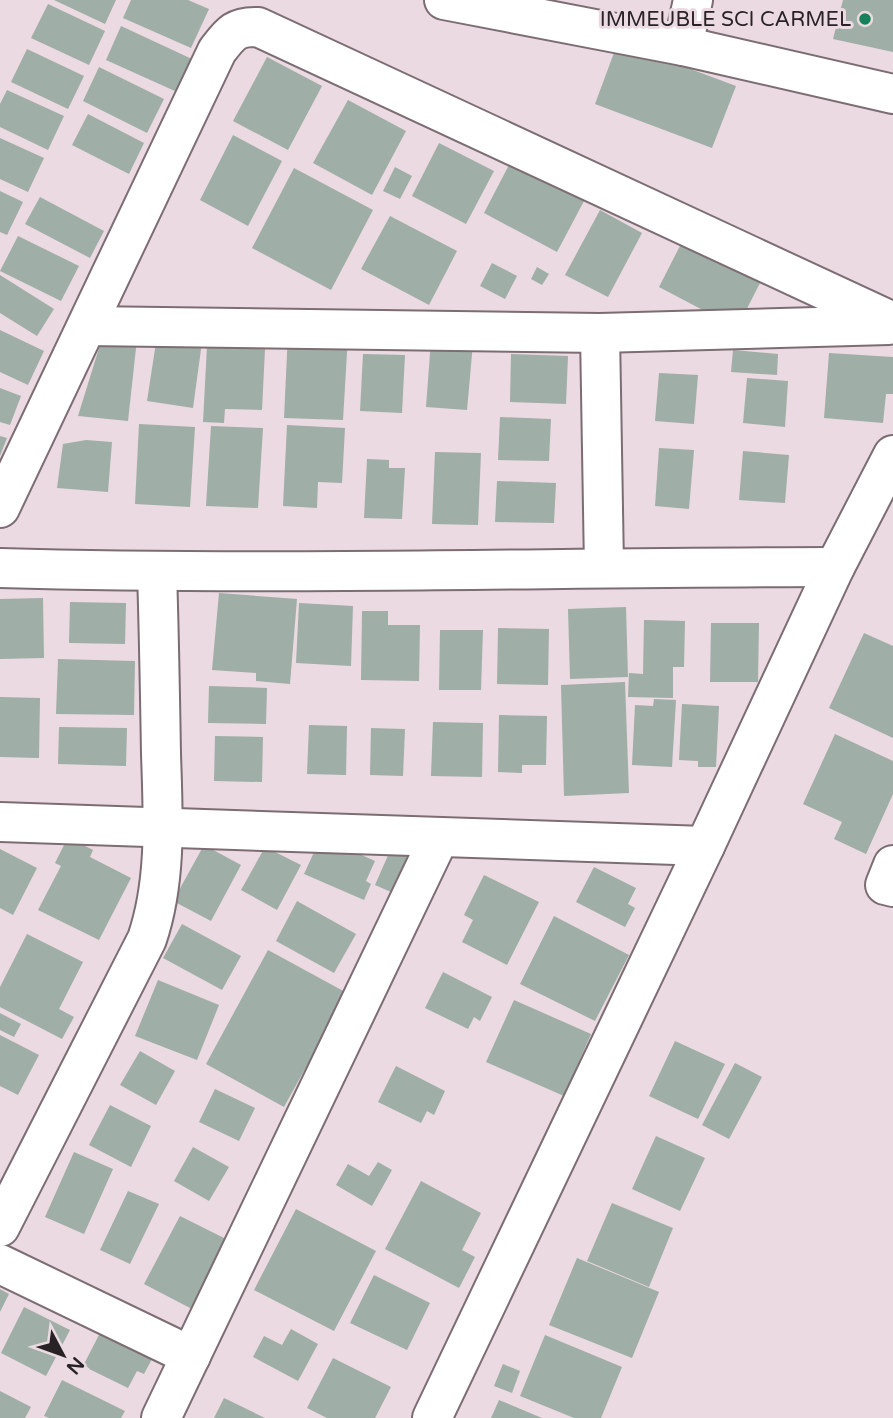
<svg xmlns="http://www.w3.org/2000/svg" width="893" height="1418" font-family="'Varela Round',sans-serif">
	<rect width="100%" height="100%" fill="#ebdae1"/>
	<g fill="#9faea6">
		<path d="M54,0h62l-11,24z"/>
		<path d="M131,0h57l21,9 -18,39 -68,-30z"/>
		<path d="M843,0h50v52l-60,-13z"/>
		<path d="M48,4l57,27 -16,34 -58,-27z"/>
		<path d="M121,26l71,33 -15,33 -71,-32z"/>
		<path d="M618,42l118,44 -24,62 -117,-44z"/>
		<path d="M27,49l57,27 -16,33 -57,-27z"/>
		<path d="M267,57l55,29 -34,64 -55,-29z"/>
		<path d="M99,67l65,32 -17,34 -64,-32z"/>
		<path d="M7,90l57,26 -16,34 -48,-23v-23z"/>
		<path d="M348,100l58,31 -34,64 -59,-32z"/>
		<path d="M88,114l56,29 -15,31 -57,-29z"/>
		<path d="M233,135l49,26 -34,65 -48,-26z"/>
		<path d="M0,138l44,20 -16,34 -28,-13z"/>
		<path d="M439,143l55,28 -28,53 -54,-28z"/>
		<path d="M510,163l74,38 -27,51 -73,-39z"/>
		<path d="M395,167l17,9 -12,23 -17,-8z"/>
		<path d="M294,168l79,42 -42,80 -79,-42z"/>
		<path d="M0,191l23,11 -16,33 -7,-3z"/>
		<path d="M40,197l64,34 -14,27 -65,-34z"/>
		<path d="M600,210l42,23 -34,64 -43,-22z"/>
		<path d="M390,216l67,35 -28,54 -68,-36z"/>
		<path d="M18,236l61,30 -18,35 -61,-30z"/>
		<path d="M682,242l78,41 -23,45 -78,-41z"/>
		<path d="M492,263l25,13 -12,23 -25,-13z"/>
		<path d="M537,267l12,7 -7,11 -11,-6z"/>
		<path d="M0,275l54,34 -17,27 -37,-23z"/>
		<path d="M0,330l44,21 -16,34 -28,-13z"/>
		<path d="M104,332l33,7 -9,82 -50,-5z"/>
		<path d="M288,333l60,3 -5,84 -59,-2z"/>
		<path d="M157,336l45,6 -9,66 -46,-7z"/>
		<path d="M431,340l42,3 -6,67 -41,-3z"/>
		<path d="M207,346l58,3 -3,61 -37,-1 -1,14 -21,-1z"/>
		<path d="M733,350l45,4 -1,21 -46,-3z"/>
		<path d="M829,353l64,4v37h-7l-3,29 -59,-5z"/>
		<path d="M363,354l42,1 -3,58 -42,-2z"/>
		<path d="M511,354l57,2 -2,48 -56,-2z"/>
		<path d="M659,373l39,2 -4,49 -39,-3z"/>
		<path d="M747,378l41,3 -3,46 -42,-4z"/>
		<path d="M0,388l21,8 -11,29 -10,-3z"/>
		<path d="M500,417l51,2 -2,42 -51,-1z"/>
		<path d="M139,424l56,3 -5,80 -55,-3z"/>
		<path d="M287,425l58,3 -3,55 -24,-1 -1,26 -34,-2z"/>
		<path d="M211,426l52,2 -5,80 -52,-2z"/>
		<path d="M0,436l7,2 -7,18z"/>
		<path d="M86,440l26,2 -4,50 -51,-4 6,-44z"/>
		<path d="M659,448l35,2 -5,59 -34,-3z"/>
		<path d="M743,451l46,4 -4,48 -46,-3z"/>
		<path d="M435,452l46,1 -3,72 -46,-1z"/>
		<path d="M367,459l22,1v8h16l-3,51 -38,-1z"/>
		<path d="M497,481l59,2 -2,40 -59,-1z"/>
		<path d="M219,593l78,6 -7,85 -34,-3v-8l-44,-3z"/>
		<path d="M43,598l1,60 -44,1v-60z"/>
		<path d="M70,602l56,1 -1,41 -56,-1z"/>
		<path d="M299,603l54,3 -2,60 -55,-3z"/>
		<path d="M626,607l2,70 -58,2 -2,-70z"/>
		<path d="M362,611h26v14h32l-1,56 -58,-1z"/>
		<path d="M644,620l41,1 -1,46h-11v31l-45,-1 1,-24 14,1z"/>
		<path d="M711,623h48l-1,59h-48z"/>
		<path d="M498,628l51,1 -1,56 -51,-1z"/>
		<path d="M440,630h43l-2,60h-42z"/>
		<path d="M864,633l29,13v92l-64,-30z"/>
		<path d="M58,659l77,2 -1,54 -78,-1z"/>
		<path d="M625,682l4,111 -65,3 -3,-111z"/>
		<path d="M209,686l58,2 -1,36 -58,-1z"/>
		<path d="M0,697l40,1 -1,60 -39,-1z"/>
		<path d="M654,699l22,1 -4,67 -40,-2 3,-60 18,1z"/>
		<path d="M682,704l37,2 -3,61h-18v-6l-19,-1z"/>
		<path d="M499,715l48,1 -1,49h-24v8l-24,-1z"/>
		<path d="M433,722l50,1 -1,54 -51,-1z"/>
		<path d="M309,725l38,1 -1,49 -39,-1z"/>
		<path d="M59,727l68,1 -1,38 -68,-2z"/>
		<path d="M371,728l34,1 -2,47 -33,-1z"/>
		<path d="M835,734l58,27v33l-27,60 -32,-15 8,-17 -39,-18z"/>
		<path d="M215,736l48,1 -1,45 -48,-1z"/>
		<path d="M68,837l25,13 -3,7 41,21 -32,62 -61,-30 23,-44 -6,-3z"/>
		<path d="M321,837l54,24 -9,20 5,3 -7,16 -60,-26z"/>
		<path d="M393,844l25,10 -18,42 -25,-11z"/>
		<path d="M204,845l37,20 -30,56 -38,-20z"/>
		<path d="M265,847l36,18 -24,45 -36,-20z"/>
		<path d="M0,849l37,19 -24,47 -13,-7z"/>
		<path d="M594,867l42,21 -8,16 7,4 -10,19 -49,-25z"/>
		<path d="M484,875l55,27 -32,63 -45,-23 11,-22 -9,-5z"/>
		<path d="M297,901l59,33 -22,39 -58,-32z"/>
		<path d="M554,916l75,39 -34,66 -75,-37z"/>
		<path d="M182,924l59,32 -19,34 -59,-32z"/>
		<path d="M27,934l56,28 -24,47 15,8 -12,22 -62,-32v-20z"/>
		<path d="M268,950l79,43 -63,114 -78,-43z"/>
		<path d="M443,972l49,25 -12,24 -6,-4 -6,12 -43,-21z"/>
		<path d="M158,980l61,25 -22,55 -62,-24z"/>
		<path d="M514,1000l77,34 -27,62 -78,-34z"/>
		<path d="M0,1013l21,11 -7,13 -14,-7z"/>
		<path d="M0,1035l39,20 -21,40 -18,-9z"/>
		<path d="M675,1041l50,23 -27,55 -49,-23z"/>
		<path d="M140,1051l35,20 -19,34 -36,-20z"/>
		<path d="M735,1063l27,14 -33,62 -27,-14z"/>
		<path d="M396,1066l49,25 -11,24 -7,-4 -6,12 -43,-21z"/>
		<path d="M215,1089l40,19 -16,33 -40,-19z"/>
		<path d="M110,1105l41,21 -20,41 -42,-22z"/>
		<path d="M656,1136l49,22 -25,53 -48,-22z"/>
		<path d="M193,1147l36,20 -20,34 -35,-20z"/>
		<path d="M74,1152l39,17 -29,65 -39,-17z"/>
		<path d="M378,1162l14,8 -20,36 -36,-21 12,-21 21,12z"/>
		<path d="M421,1181l60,32 -19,37 13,7 -16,31 -74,-39z"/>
		<path d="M128,1191l31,13 -29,60 -30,-14z"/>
		<path d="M612,1203l61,25 -24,59 -62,-26z"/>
		<path d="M296,1209l80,42 -42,80 -80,-41z"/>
		<path d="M180,1216l48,24 -36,69 -48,-25z"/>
		<path d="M577,1258l82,34 -27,66 -83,-33z"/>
		<path d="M374,1275l56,28 -23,47 -57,-27z"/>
		<path d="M0,1289l9,5 -9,18z"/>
		<path d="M24,1307l46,23 -24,46 -45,-23z"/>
		<path d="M291,1329l27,15 -20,37 -45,-24 11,-21 18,9z"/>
		<path d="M100,1333l52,26 -8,15 -7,-3 -9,17 -45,-22z"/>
		<path d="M545,1335l77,32 -21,51h-27l-54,-22z"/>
		<path d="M333,1358l58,29 -16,31h-48l-20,-10z"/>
		<path d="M503,1364l17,7 -8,22 -18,-7z"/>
		<path d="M62,1380l63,31 -4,7h-72l-5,-2z"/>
		<path d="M0,1391l31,16 -6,11h-25z"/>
		<path d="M224,1398l41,20h-51z"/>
		<path d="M499,1400l43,18h-51z"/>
	</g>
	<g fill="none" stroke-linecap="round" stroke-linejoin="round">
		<g stroke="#7c6d73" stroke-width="42">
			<g id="minor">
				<path d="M444,0l239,46 210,48"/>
				<path d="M683,46l10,-46"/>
				<path d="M87,326l513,7 289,-8"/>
				<path d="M600,333l4,234"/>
				<path d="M0,508l217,-457c13,-17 18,-25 41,-24l635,295"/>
				<path d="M0,568c278,8 557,-1 835,-1"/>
				<path d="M0,822l705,24"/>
				<path d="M893,865l-8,20 8,2"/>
				<path d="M0,1227l147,-288c20,-59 16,-124 14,-185 -1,-61 -2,-121 -4,-182"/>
				<path d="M0,1264l191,92"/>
				<path d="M161,1418l278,-580"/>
				<path d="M432,1418l273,-572 130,-279 58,-112"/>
			</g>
		</g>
		<use href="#minor" stroke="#fff" stroke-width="38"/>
	</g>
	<circle fill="#17815c" stroke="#ebdae1" stroke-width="2.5" cx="865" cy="19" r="7"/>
	<g text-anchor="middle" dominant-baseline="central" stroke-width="6" stroke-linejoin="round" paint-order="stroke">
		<g font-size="21" fill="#282225" stroke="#ebdae1" text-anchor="end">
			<text x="851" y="19">IMMEUBLE SCI CARMEL</text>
		</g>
	</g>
	<g transform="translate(63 1355) rotate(131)" stroke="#ebdae1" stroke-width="5" paint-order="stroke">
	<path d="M0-5L12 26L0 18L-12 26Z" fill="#282225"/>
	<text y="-10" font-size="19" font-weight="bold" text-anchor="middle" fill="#282225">N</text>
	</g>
</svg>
